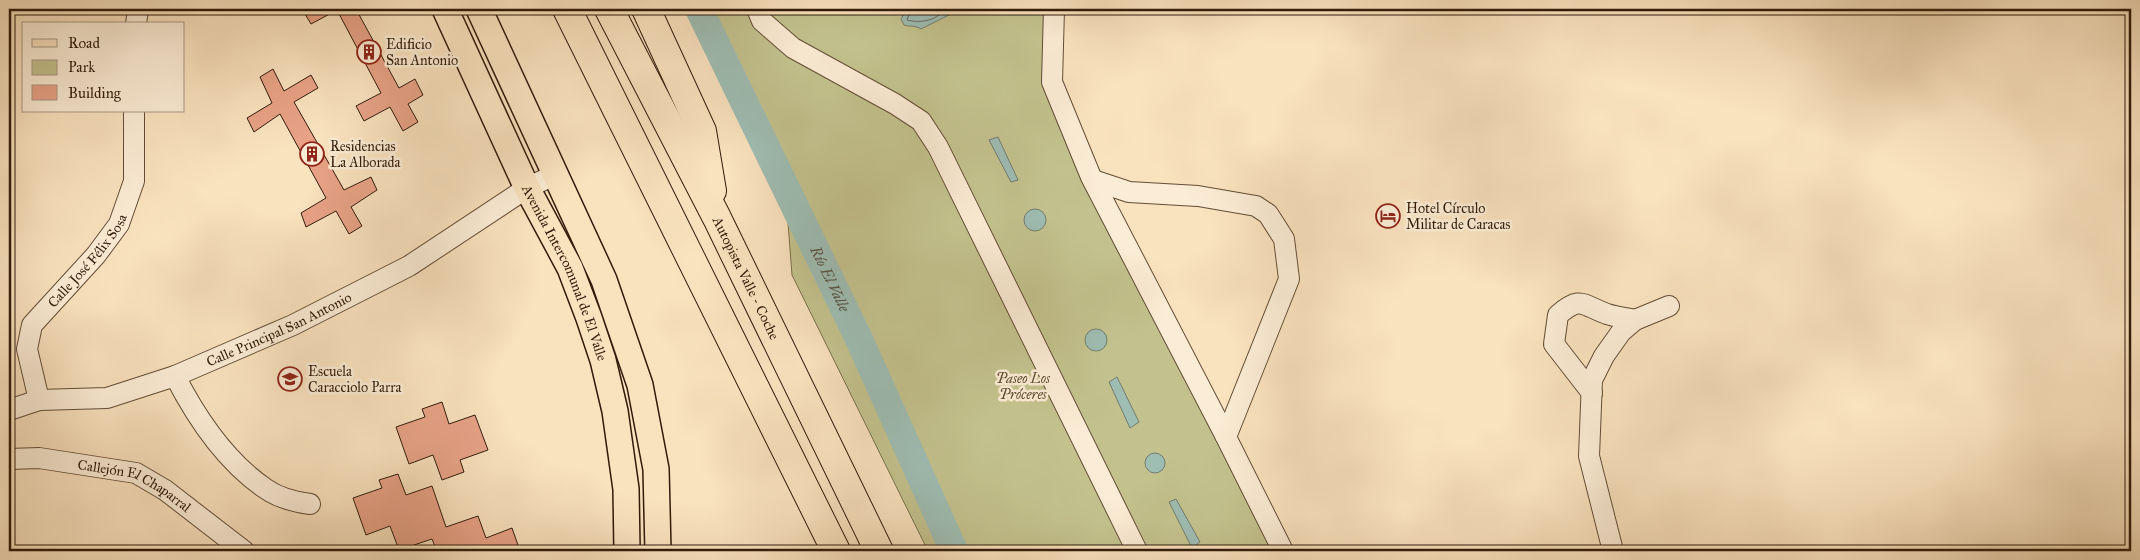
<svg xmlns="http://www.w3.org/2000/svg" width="2140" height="560" font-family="'IM FELL Great Primer',serif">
	<rect width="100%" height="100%" fill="#f9e2be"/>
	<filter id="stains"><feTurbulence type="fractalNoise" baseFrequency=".004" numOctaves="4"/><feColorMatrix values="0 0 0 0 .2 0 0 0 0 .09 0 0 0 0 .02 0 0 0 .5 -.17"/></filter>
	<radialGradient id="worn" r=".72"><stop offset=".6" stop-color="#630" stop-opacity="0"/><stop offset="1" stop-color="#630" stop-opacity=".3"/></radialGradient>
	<path fill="#c3c28e" stroke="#7a6e4c" d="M712,9h337l3,59 41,112 199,371h-364l-136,-276 -9,-117z"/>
	<g fill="#9ebdb3" stroke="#727c6f">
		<path d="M907,9h44l-4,4 2,2 -28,14c-6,-4 -11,-2 -17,-4l-3,-6z"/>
		<path d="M998,137l20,43 -7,2 -22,-42z"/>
		<circle cx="1035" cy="220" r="11"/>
		<circle cx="1096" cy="340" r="11"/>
		<path d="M1117,377l22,45 -9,6 -21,-46z"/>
		<circle cx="1155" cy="463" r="10"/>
		<path d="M1176,499l24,43 -8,6 -23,-46z"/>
	</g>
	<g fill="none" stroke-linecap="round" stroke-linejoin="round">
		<path stroke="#686c5e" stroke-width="1" d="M911,9l-4,11c11,3 30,2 37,-11"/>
		<path stroke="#9ebdb3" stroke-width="28" id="s1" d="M699,9l159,328 96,214"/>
	</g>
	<g fill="#e8a287" stroke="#311b09">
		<path d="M302,9h54l43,79 16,-9 8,16 -15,9 10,18 -15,9 -13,-24 -26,14 -8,-15 25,-13 -44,-83 -26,14z"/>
		<path d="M273,69l11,22 27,-16 7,13 -24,14 50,88 27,-13 6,13 -26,17 11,19 -13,8 -13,-23 -30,16 -5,-14 25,-15 -46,-84 -26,18 -7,-14 25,-15 -12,-26z"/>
		<path d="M442,402l7,22 26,-9 13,35 -28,10 4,12 -22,8 -9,-25 -24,9 -13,-37 29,-10 -3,-8z"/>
		<path d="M398,474l8,21 26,-9 14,41 32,-11 8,22 26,-10 8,23h-83l-5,-12 -33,11 -9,-24 -24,9 -13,-37 29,-10 -3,-8z"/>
	</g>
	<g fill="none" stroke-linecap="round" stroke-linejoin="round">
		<g stroke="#634d36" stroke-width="22">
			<g id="minor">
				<path d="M757,9l5,12 31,27 102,56 26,17 17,26 199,404"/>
				<path d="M1054,9l-2,73 39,95 135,260 57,114"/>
				<path d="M136,24l2,-15"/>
				<path d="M1093,180l36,12 69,4 58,10 12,8 16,25 5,40 -63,158"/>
				<path d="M175,376c22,43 51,86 91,113 13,9 29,13 44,15"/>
				<path d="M1592,393l-38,-49 4,-29c23,-20 24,-10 49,-1 9,3 19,4 28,6"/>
				<path id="s2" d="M39,400l-12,-51 5,-24 64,-70 23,-31 15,-43v-70"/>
				<path id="s3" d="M9,410l30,-10 68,-2 68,-22 118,-51 116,-59 118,-78 27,-13"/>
				<path id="s4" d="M9,459l30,-1 97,15 29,17 79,61"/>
				<path d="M1613,551l-24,-95 3,-76 12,-24 17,-24 14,-12 34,-14"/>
			</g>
		</g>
		<g stroke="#311b09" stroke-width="28">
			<g id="major">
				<path id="s5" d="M445,9l82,179 43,80 19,50 14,42 12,51 11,78 1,62"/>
				<path d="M479,9l125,271 36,105 16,84 2,82"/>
			</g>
		</g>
		<g stroke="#311b09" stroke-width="30">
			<g id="highway">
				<path d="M567,9l269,542"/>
				<path id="s6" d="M609,9l108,209 162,333"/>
				<path d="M646,9l56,122 10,60"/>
			</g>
		</g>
		<use href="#minor" stroke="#fbecd5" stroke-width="20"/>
		<use href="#major" stroke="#f9e2be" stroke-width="25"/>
		<use href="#highway" stroke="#f9e2be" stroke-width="28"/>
	</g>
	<defs>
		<g id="building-ring" transform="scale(1.25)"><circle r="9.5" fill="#fbecd5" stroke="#8f2418" stroke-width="1.5"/><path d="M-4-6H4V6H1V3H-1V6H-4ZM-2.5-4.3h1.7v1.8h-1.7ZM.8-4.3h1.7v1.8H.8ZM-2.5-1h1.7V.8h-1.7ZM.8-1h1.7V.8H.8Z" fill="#8f2418"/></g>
		<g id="hotel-ring" transform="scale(1.25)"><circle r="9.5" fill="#fbecd5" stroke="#8f2418" stroke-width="1.5"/><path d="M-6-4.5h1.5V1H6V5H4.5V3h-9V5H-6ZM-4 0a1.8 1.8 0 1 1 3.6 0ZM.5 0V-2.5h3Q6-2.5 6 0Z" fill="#8f2418"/></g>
		<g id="school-ring" transform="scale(1.25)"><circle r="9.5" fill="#fbecd5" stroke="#8f2418" stroke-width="1.5"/><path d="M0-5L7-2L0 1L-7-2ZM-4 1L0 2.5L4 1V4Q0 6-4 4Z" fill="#8f2418"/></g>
	</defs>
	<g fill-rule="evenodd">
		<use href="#building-ring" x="369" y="52"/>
		<use href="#building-ring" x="312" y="154"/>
		<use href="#hotel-ring" x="1388" y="216"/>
		<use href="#school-ring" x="290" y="379"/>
	</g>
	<g text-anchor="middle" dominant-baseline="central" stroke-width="5" stroke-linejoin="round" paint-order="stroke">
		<g font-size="14" fill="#311b09" stroke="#fbecd5" text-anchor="start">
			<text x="386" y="44">Edificio<tspan x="386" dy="16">San Antonio</tspan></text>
			<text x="330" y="146">Residencias<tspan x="330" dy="16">La Alborada</tspan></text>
			<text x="1406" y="208">Hotel Círculo<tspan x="1406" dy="16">Militar de Caracas</tspan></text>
			<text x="308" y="371">Escuela<tspan x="308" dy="16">Caracciolo Parra</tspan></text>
		</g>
		<g font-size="14" fill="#311b09" stroke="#fbecd5">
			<text stroke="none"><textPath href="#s2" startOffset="162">Calle José Félix Sosa</textPath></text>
			<text stroke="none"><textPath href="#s5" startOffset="290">Avenida Intercomunal de El Valle</textPath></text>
			<text stroke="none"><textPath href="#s6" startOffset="302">Autopista Valle - Coche</textPath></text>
			<text stroke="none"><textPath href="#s3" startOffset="285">Calle Principal San Antonio</textPath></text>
			<text stroke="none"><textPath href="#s4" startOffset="131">Callejón El Chaparral</textPath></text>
		</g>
		<g font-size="14" font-style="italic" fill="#5d4d31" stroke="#fbecd5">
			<text x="1023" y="378">Paseo Los<tspan x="1023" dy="16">Próceres</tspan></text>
		</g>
		<g font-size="15" font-style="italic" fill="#575444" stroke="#fbecd5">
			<text stroke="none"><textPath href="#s1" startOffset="300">Río El Valle</textPath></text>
		</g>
	</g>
	<rect width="2140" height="560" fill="none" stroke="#f9e2be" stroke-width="30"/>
	<rect x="10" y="10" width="2120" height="540" fill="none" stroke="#311b09" stroke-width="2.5"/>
	<rect x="15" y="15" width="2110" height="530" fill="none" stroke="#311b09"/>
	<rect x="22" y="22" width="162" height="90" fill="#fbecd5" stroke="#aa9883"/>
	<rect x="32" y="39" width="25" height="8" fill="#f9e2be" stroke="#aa9883"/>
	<text x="68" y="48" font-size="15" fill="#311b09">Road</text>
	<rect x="32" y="60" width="25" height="15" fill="#c3c28e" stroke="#aa9883"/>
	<text x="68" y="72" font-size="15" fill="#311b09">Park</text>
	<rect x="32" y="85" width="25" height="15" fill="#e8a287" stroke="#aa9883"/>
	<text x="68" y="98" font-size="15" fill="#311b09">Building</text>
	<rect width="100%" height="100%" filter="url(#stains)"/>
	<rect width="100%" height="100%" fill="url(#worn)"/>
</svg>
